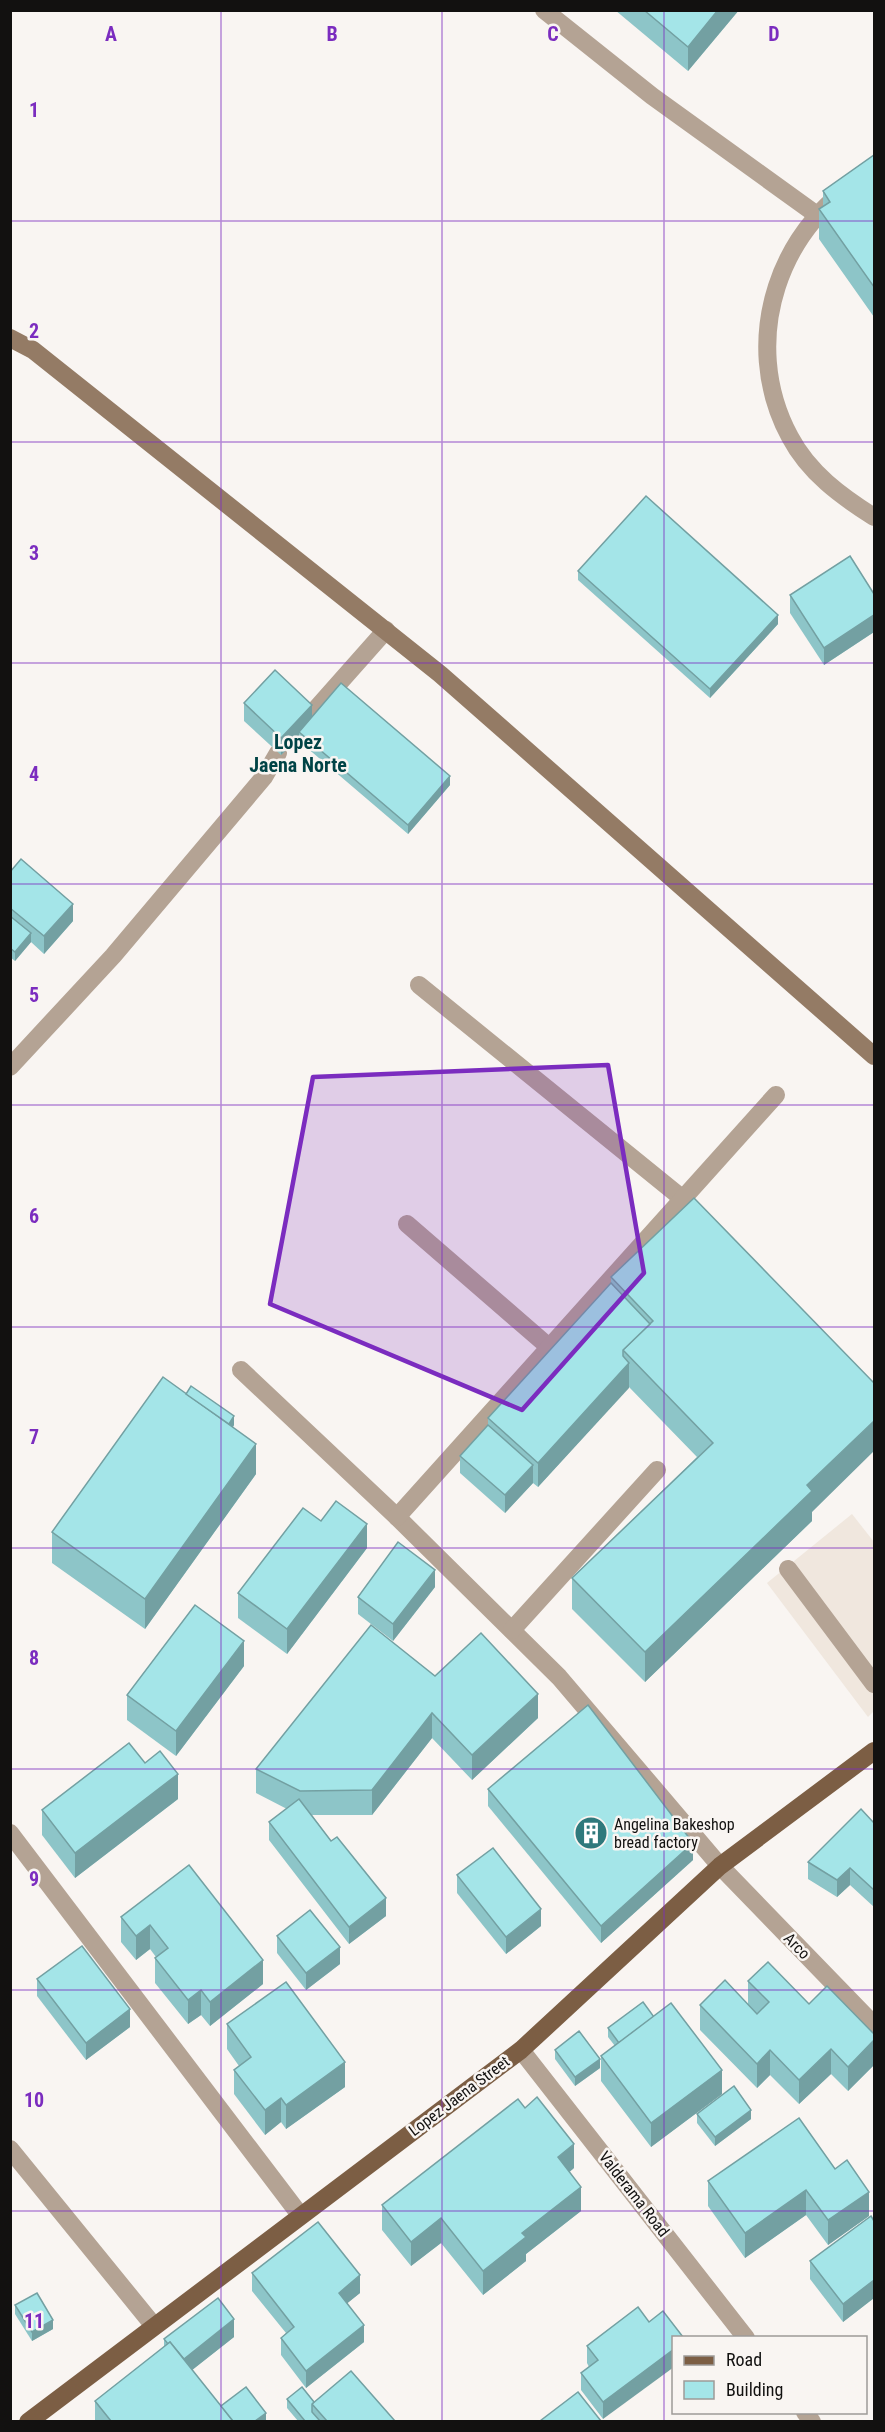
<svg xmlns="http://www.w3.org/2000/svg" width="885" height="2432" font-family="'Roboto Condensed',sans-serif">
	<rect width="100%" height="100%" fill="#f9f5f2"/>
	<path fill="#f0e7de" d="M852,1514l22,28v169l-6,6 -101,-134z"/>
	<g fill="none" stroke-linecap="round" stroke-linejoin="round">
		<g stroke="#b4a394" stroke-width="18">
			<path d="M419,985l264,214"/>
			<path d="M407,1224l142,123"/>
			<path d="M241,1370l156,147 162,160 161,189"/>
			<path d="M397,1517l379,-422"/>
			<path d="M788,1569l86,115"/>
			<path d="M512,1630l145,-160"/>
		</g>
		<g stroke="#b4a394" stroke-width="18">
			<path d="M544,10l108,86 165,119"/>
			<path d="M874,172c-95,48 -136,169 -84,265 19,36 51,59 84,80"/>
			<path d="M308,718l78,-88"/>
			<path d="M10,1067l103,-111 151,-179 14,-24"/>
			<path d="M10,1833l290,382"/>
			<path d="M720,1866l154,159"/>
			<path d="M521,2050l225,288"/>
			<path d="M10,2149l144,177"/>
			<path d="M805,2412l7,10"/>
		</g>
		<path stroke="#947b65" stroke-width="18" d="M10,338l23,12 407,324 434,382"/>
		<path stroke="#7c5e44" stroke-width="18" d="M28,2422l493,-372 199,-184 154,-115"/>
	</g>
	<g fill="#8dc5c8">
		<path d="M615,10h124l-51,61z"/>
		<path d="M874,155v162l-55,-78v-30l4,-2v-16z"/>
		<path d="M578,571l200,53 -68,74 -132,-118z"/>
		<path d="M874,594v38l-50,33 -34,-52v-18z"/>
		<path d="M244,703l68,13 138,69 -42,49 -109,-93v-4l-18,18 -37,-34z"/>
		<path d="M10,872l63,49 -29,33 -13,-12 -16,19 -5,-4z"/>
		<path d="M694,1198l118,314v9l-167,161 -73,-73v-31l125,-121 -68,-70 -91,100 -5,-4 -28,30 -45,-40v-17l28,-31v-7l123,-135v-6z"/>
		<path d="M186,1394l48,31 -1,2 23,47 -111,155 -93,-66v-31z"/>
		<path d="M321,1521l46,27 -80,106 -49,-36v-25z"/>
		<path d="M435,1587l-42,54 -35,-27v-17z"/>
		<path d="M244,1666l-68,90 -49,-36v-25z"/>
		<path d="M435,1676l103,42 -66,62 -40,-42 -60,77h-60l74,101 -37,28 -80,-104v-18l18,-13 -31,-16v-24z"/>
		<path d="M488,1789l205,71 -92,83 -113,-137z"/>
		<path d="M178,1799l-103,79 -33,-43v-25z"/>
		<path d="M874,1823v84l-24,-22 -13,12 -29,-18v-17z"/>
		<path d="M189,1865l74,119 -53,42 -9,-11 -13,9 -33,-41v-25l1,-1 -6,-8 -14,11 -15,-18v-25z"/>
		<path d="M457,1875l84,51 -35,28 -49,-61z"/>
		<path d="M277,1936l63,28 -34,26 -29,-37z"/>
		<path d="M37,1979l93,48 -44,33 -49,-64z"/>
		<path d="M748,1981l61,23 65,30v31l-26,26 -17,-17 -32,30 -29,-29 -13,13 -57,-58v-25l48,-1z"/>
		<path d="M654,2017l68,77 -71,53 -50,-66v-25l14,-10 -7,-9v-9z"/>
		<path d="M227,2024l118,63 -59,42 -5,-7 -16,13 -31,-41v-24l5,-4 -12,-17z"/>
		<path d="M555,2050l45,18 -25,18 -20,-27z"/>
		<path d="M697,2114l54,5 -36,27 -18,-23z"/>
		<path d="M799,2118l70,98 -41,29 -22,-30 -61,43 -37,-52v-25z"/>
		<path d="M574,2168l-5,4 12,39 -55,43v7l-43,34 -42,-52 -30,23 -29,-36v-25z"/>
		<path d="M874,2221v77l-31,24 -33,-43v-18z"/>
		<path d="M252,2273l108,20 -13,10 17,39 -58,46 -25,-33v-17l5,-5 -34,-42z"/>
		<path d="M15,2305l38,24 -21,12 -17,-27z"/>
		<path d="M638,2307l-35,112 -22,-29v-17l8,-6 -2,-4v-17z"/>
		<path d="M234,2337l-42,33 29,36 45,15h-171v-20l69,-54v-8z"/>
		<path d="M287,2399l27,3 81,19h-97l-11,-13z"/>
	</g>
	<g fill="#73a0a2">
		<path d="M718,10h21l-51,61v-24z"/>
		<path d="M778,615v9l-68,74v-9z"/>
		<path d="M874,615v17l-50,33v-17z"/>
		<path d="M312,705v17l-13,10v5l-18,18v-17z"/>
		<path d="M450,776v9l-42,49v-9z"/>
		<path d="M73,904v17l-29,33v-18z"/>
		<path d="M31,933v9l-16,19v-9z"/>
		<path d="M629,1363v25l-91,99v-24z"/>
		<path d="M234,1416v9l-15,23v-9z"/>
		<path d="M874,1421v30l-62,61v9l-167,161v-30l162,-167z"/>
		<path d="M256,1444v30l-111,155v-30z"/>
		<path d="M533,1465v18l-28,30v-18z"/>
		<path d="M367,1524v24l-80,106v-25z"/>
		<path d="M435,1570v17l-42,54v-17z"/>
		<path d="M244,1641v25l-68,90v-25z"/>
		<path d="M538,1694v24l-66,62v-25z"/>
		<path d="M432,1713v25l-60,77v-25z"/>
		<path d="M178,1774v25l-103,79v-25z"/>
		<path d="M693,1843v17l-92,83v-17z"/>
		<path d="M850,1868v17l-13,12v-17z"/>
		<path d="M386,1898v18l-37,28v-17z"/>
		<path d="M541,1909v17l-35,28v-17z"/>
		<path d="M150,1925v24l-14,11v-24z"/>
		<path d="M340,1947v17l-34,26v-17z"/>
		<path d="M263,1960v24l-53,42v-24z"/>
		<path d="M201,1990v25l-13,9v-24z"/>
		<path d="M130,2009v18l-44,33v-17z"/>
		<path d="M874,2040v25l-26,26v-24z"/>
		<path d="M831,2049v25l-32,30v-24z"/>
		<path d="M770,2050v25l-13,13v-24z"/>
		<path d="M600,2059v9l-25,18v-9z"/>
		<path d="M345,2062v25l-59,42v-24z"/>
		<path d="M722,2070v24l-71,53v-24z"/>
		<path d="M281,2098v24l-16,13v-25z"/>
		<path d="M751,2110v9l-36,27v-9z"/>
		<path d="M574,2144v24l-16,14v-25z"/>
		<path d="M581,2187v24l-55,43v7l-43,34v-24l39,-38z"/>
		<path d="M806,2190v25l-61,43v-25z"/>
		<path d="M869,2192v24l-41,29v-25z"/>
		<path d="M441,2218v25l-30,23v-24z"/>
		<path d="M360,2275v18l-21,17v-17z"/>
		<path d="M874,2280v18l-31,24v-18z"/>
		<path d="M234,2319v18l-52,41v-18z"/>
		<path d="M53,2320v9l-21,12v-9z"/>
		<path d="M364,2325v17l-58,46v-17z"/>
		<path d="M674,2349v18l-71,52v-17z"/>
		<path d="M266,2413v8h-11z"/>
	</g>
	<g fill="#a4e5e8" stroke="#73a0a2" stroke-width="1.5">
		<path d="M644,10h74l-30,37z"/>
		<path d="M874,155v132l-55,-78 11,-7 -7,-11z"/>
		<path d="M646,496l132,119 -68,74 -132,-118z"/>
		<path d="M850,556l24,38v21l-50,33 -34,-53z"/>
		<path d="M275,670l37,35 -31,33 -37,-35z"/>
		<path d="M341,683l109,93 -42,49 -109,-93z"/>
		<path d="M21,859l52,45 -29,32 -34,-28v-36z"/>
		<path d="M10,916l21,17 -16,19 -5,-4z"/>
		<path d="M694,1198l180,185v38l-67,64 5,6 -167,161 -73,-74 141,-135 -90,-93 30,-29 -42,-44z"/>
		<path d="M611,1283l39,41 -27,26v6l6,7 -91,100 -50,-45z"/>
		<path d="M163,1377l93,67 -111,155 -93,-67z"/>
		<path d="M191,1386l43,30 -5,8 -43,-30z"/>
		<path d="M488,1425l45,40 -28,30 -45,-39z"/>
		<path d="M336,1501l31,23 -80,105 -49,-36 65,-85 18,13z"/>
		<path d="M398,1542l37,28 -42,54 -35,-27z"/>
		<path d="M195,1605l49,36 -68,90 -49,-36z"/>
		<path d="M371,1625l64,51 46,-43 57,61 -66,61 -40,-42 -60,77 -72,1 -44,-22z"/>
		<path d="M588,1705l105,138 -92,83 -113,-137z"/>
		<path d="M129,1743l16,20 15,-12 18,23 -103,79 -33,-43z"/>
		<path d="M299,1799l32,42 6,-4 49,61 -37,29 -80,-105z"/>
		<path d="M861,1809l13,14v67l-24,-22 -13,12 -29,-18z"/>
		<path d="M493,1848l48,61 -35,28 -49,-62z"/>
		<path d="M189,1865l74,95 -53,42 -9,-12 -13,10 -33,-42 13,-10 -18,-23 -14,11 -15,-19z"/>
		<path d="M310,1910l30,37 -34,26 -29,-37z"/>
		<path d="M82,1946l48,63 -44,34 -49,-64z"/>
		<path d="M768,1962l41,42 18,-18 47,48v6l-26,27 -17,-18 -32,31 -29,-30 -13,14 -57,-59 25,-25 32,34 12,-12 -21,-21z"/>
		<path d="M286,1982l59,80 -59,43 -5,-7 -16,12 -31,-40 17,-13 -24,-33z"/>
		<path d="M643,2002l11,15 -35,26 -11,-15z"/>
		<path d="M671,2003l51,67 -71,53 -50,-67z"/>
		<path d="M579,2031l21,28 -25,18 -20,-27z"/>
		<path d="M734,2086l17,24 -36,27 -18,-23z"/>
		<path d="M537,2097l37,47 -16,13 23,30 -59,46 4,4 -43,34 -42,-53 -30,24 -29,-37 136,-106 7,9z"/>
		<path d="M799,2118l36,51 12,-9 22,32 -41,28 -22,-30 -61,43 -37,-52z"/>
		<path d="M871,2216l3,5v59l-31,24 -33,-43z"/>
		<path d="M318,2222l42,53 -21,18 25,32 -58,46 -25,-33 13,-11 -42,-54z"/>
		<path d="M37,2293l16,27 -21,12 -17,-27z"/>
		<path d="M218,2298l16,21 -50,40 -14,-17 -2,2 -4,-5z"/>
		<path d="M638,2307l11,15 14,-11 20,26h-9v12l-71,53 -22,-29 17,-13 -11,-14z"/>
		<path d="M170,2342l63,79h-122l-16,-20z"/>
		<path d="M351,2371l44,50h-68l-15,-17z"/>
		<path d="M246,2387l20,26 -11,8h-22l-12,-15z"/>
		<path d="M302,2387l12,15 -2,2v8l8,9h-15l-18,-22z"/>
		<path d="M578,2392l23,29h-61z"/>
	</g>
	<path fill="#7b2cbf" fill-opacity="0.2" stroke="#7b2cbf" stroke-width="4.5" stroke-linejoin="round" d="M608,1065l36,208 -122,137 -252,-106 43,-227z"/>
	<path fill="none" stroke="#7b2cbf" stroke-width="1.5" stroke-opacity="0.55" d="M221,10v2412M442,10v2412M664,10v2412M10,221h864M10,442h864M10,663h864M10,884h864M10,1105h864M10,1327h864M10,1548h864M10,1769h864M10,1990h864M10,2211h864"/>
	<defs>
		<g id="building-disc" transform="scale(1.725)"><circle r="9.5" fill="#2f797c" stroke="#f9f5f2"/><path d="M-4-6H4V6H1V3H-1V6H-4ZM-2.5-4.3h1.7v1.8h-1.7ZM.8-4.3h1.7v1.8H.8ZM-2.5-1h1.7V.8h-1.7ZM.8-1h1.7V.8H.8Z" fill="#fff"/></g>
	</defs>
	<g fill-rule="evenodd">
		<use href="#building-disc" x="591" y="1833"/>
	</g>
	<g text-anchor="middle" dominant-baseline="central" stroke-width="5" stroke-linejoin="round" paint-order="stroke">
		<g font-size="16" fill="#121110" stroke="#f9f5f2" text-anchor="start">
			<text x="614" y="1824">Angelina Bakeshop<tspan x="614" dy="18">bread factory</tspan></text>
		</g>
		<g font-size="16" fill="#121110" stroke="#f9f5f2">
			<text transform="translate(797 1946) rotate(46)">Arco</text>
			<text transform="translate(459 2096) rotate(-37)">Lopez Jaena Street</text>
			<text transform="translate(634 2194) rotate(52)">Valderama Road</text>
		</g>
		<g font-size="20" font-weight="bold" fill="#004346" stroke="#f9f5f2">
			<text x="298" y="742">Lopez<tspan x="298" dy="23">Jaena Norte</tspan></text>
		</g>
	</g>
	<g font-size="20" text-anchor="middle" font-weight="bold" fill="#7b2cbf" stroke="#f9f5f2" stroke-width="5" stroke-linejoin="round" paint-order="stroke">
		<text x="111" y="41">A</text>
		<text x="332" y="41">B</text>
		<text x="553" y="41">C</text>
		<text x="774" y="41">D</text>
		<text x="34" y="117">1</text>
		<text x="34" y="338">2</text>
		<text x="34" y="560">3</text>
		<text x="34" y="781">4</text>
		<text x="34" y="1002">5</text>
		<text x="34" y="1223">6</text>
		<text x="34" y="1444">7</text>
		<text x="34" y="1665">8</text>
		<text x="34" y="1886">9</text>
		<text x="34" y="2107">10</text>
		<text x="34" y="2328">11</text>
	</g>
	<rect width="885" height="2432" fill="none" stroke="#121110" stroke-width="24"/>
	<rect x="672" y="2336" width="195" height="78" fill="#f9f5f2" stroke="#9d9a98" stroke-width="1.5"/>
	<rect x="684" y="2356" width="30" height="9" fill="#7c5e44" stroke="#9d9a98" stroke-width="1.5"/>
	<text x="726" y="2366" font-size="18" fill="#121110">Road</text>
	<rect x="684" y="2381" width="30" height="18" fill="#a4e5e8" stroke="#9d9a98" stroke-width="1.5"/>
	<text x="726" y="2396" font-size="18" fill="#121110">Building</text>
</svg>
